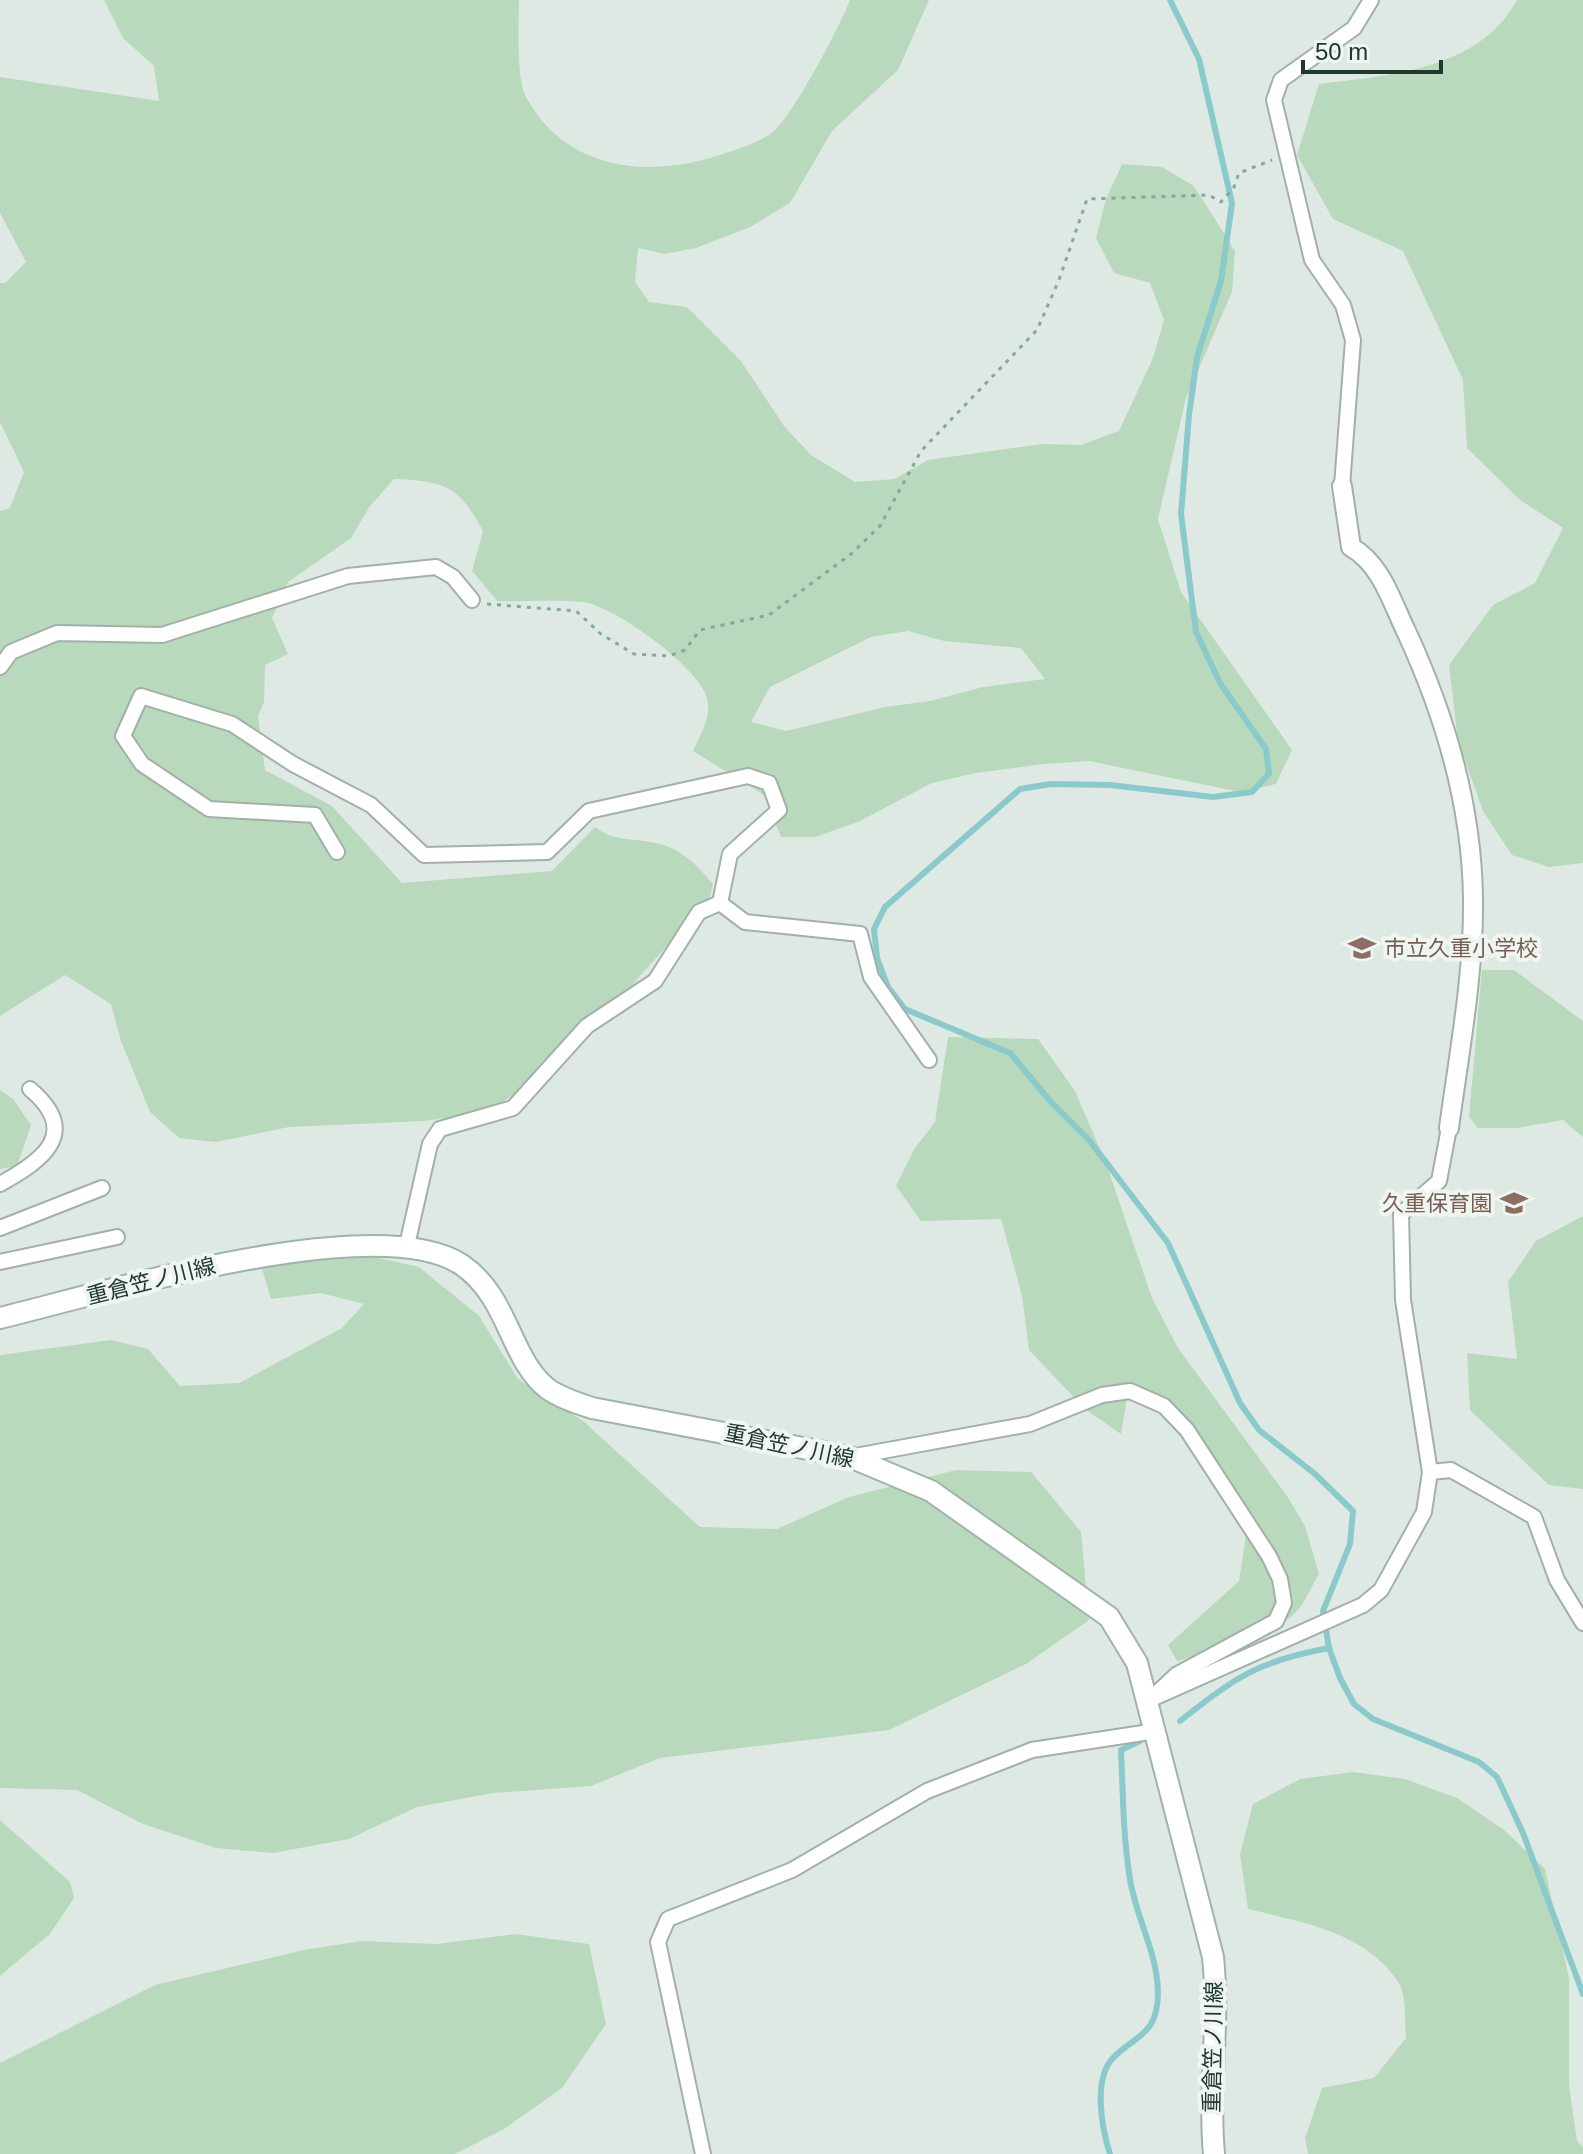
<svg xmlns="http://www.w3.org/2000/svg" width="1583" height="2154" font-family="Arial,'Noto Sans JP',sans-serif">
	<rect width="100%" height="100%" fill="#dfe9e3"/>
	<g fill="#b9d9bd" fill-rule="evenodd">
		<path d="M104,0h415c0,22 -3,79 7,97 42,77 128,82 203,55 15,-5 38,-13 48,-24 20,-21 62,-100 73,-128h79l-31,70 -66,61 -42,72 -40,24 -54,21 -31,6 -27,-6 -3,34 14,20 38,5 54,54 43,65 27,29 44,27 39,-3 34,-19 114,-16 39,1 38,-14 34,-73 11,-38 -14,-37 -36,-10 -18,-35 10,-39 16,-35 40,3 32,19 41,65 -3,41 -46,106 -28,121 23,73 111,158 -16,34 -36,8 -151,-31 -45,3 -68,9 -44,10 -74,39 -43,15h-34l-17,-42 -71,-44c7,-16 19,-34 14,-53 -8,-31 -93,-92 -124,-96 -28,-3 -58,0 -86,-1l-25,-30 11,-40c-24,-45 -38,-50 -89,-52l-24,27 -19,32 -63,44 -16,36 16,36 -23,11 -1,37 -6,14 7,54 67,36 70,77 150,-12 43,-44c19,14 32,11 55,15 29,4 45,21 63,42l-9,37 -40,28 -74,84 -59,49 -30,21 -37,12 -39,6 -136,6 -73,15 -37,-4 -29,-26 -29,-71 -10,-37 -46,-29 -65,41v-505l10,-3 14,-36 -24,-50v-139h5l21,-21 -26,-49v-136l159,24 -5,-35 -31,-28zM908,631l36,10 77,7 24,31 -62,8 -53,14 -45,6 -99,24 -35,-9 19,-35 101,-50z"/>
		<path d="M1517,0h66v863l-34,4 -37,-12 -29,-44 -25,-70 -9,-76 44,-60 42,-22 28,-55 -43,-28 -53,-52 -4,-68 -60,-129 -70,-32 -36,-64 22,-71c71,-9 160,-14 198,-84z"/>
		<path d="M1482,970h32l69,51v116l-20,-17 -46,8h-39l-9,-11z"/>
		<path d="M948,1037l90,2 37,52 31,72 46,135 26,50 109,148 18,30 14,48c-7,11 -13,27 -22,37 -19,22 -91,43 -120,50l-9,-16 71,-64 7,-46 -18,-40 -56,-92 -43,-16 -8,47 -36,-25 -56,-59 -7,-54 -21,-77 -80,2 -25,-35 19,-38 20,-26z"/>
		<path d="M0,1090l13,9 18,26 -14,41 -17,3z"/>
		<path d="M1583,1216v273l-34,-4 -79,-75 -3,-57 50,6 -9,-77 28,-41z"/>
		<path d="M344,1250l75,17 60,49 39,63 65,42 117,106 77,2 72,-32 107,-27 75,2 50,60 8,88 -63,44 -137,66 -229,28 -69,28 -98,7 -76,14 -68,32 -76,14 -57,-5 -73,-24 -66,-34 -77,-2v-433l111,-15 37,9 32,37 59,-3 103,-55 22,-24 -43,-11 -50,6 -9,-30z"/>
		<path d="M1353,1772l52,7 52,19 47,32 41,39 24,109v108l8,55 6,6v7h-275l-3,-16 17,-50 52,-10 32,-40c-1,-15 0,-42 -7,-55 -33,-51 -97,-61 -151,-74l-8,-55 13,-50 47,-25z"/>
		<path d="M0,1820l70,62 4,16 -24,36 -50,42z"/>
		<path d="M515,1934l74,10 17,80 -44,64 -58,41 -49,25h-455v-91l155,-78 149,-35 57,-9 75,3z"/>
	</g>
	<g fill="none" stroke-linecap="round" stroke-linejoin="round">
		<g stroke="#8acacb" stroke-width="6">
			<path d="M1170,0l29,59 33,144 -11,78 -24,76 -8,58 -8,99 15,118 24,51 46,66 3,25 -17,18 -39,5 -103,-12 -59,-1 -31,5 -135,118 -11,22 3,29 11,29 17,22 105,44 40,48 39,39 79,103 72,160 19,27 56,44 38,37 -3,33 -27,67 6,37 11,30 14,26 19,15 106,43 18,15 26,56 60,161"/>
			<path d="M1180,1721c56,-44 78,-60 149,-73"/>
			<path d="M1110,2154c-8,-25 -17,-73 2,-95 22,-24 46,-22 46,-67 -1,-41 -22,-74 -28,-113 -7,-42 -7,-86 -9,-129l19,-9"/>
		</g>
		<g stroke="#a2b0a9" stroke-width="18">
			<g id="minor">
				<path d="M1342,486l11,-146 -10,-35 -31,-45 -38,-160 7,-20 73,-52 17,-28"/>
				<path d="M0,667l11,-15 46,-19 105,2 186,-59 88,-9 17,10 19,23"/>
				<path d="M337,852l-22,-37 -106,-6 -67,-45 -19,-28 18,-40 91,28 61,40 78,41 53,50 123,-3 42,-41 159,-35 21,7 10,27 -49,44 -10,49"/>
				<path d="M0,1184c42,-23 82,-51 30,-95"/>
				<path d="M0,1228l102,-40"/>
				<path d="M407,1245l23,-101 10,-15 73,-21 74,-82 68,-45 44,-69 21,-9 25,19 115,12 11,43 58,83"/>
				<path d="M0,1262l117,-25"/>
				<path d="M850,1457l180,-33 72,-29 28,-4 34,15 23,24 82,126 11,23 4,24 -8,18 -100,54 -18,17"/>
				<path d="M1430,1472l21,-2 83,47 23,63 26,43"/>
				<path d="M1149,1700l214,-95 18,-15 43,-78 6,-40 -27,-172 -2,-86 38,-33 10,-53"/>
				<path d="M703,2154l-45,-212 10,-23 124,-49 135,-79 105,-41 124,-19"/>
			</g>
		</g>
		<g stroke="#a2b0a9" stroke-width="22">
			<path id="tertiary" d="M1342,486l9,61c30,17 40,53 55,84 39,84 66,175 67,268 1,76 -14,154 -24,229"/>
		</g>
		<g stroke="#9fb4a9" stroke-width="24">
			<path id="secondary" d="M0,1318c100,-24 378,-110 462,-53 47,32 48,95 86,124 13,9 29,14 44,19l258,49 81,34 178,126 28,46 76,294c7,66 -5,131 1,197"/>
		</g>
		<path stroke="#81aa98" stroke-width="3" stroke-dasharray="4 6" stroke-linecap="butt" d="M487,604l89,7 25,23 33,20 35,2 16,-6 15,-20 69,-15 82,-61 29,-28 41,-75 116,-121 22,-50 28,-81 122,-4 12,7 13,-15 5,-14 33,-13"/>
		<use href="#minor" stroke="#fff" stroke-width="14"/>
		<use href="#tertiary" stroke="#fff" stroke-width="18"/>
		<use href="#secondary" stroke="#fff" stroke-width="20"/>
	</g>
	<defs>
		<g id="school-bare" transform="scale(2.16)"><path d="M0-5L7-2L0 1L-7-2ZM-4 1L0 2.5L4 1V4Q0 6-4 4Z" fill="#8d6e63" stroke="#eff6f1" stroke-width="2.5" paint-order="stroke"/></g>
	</defs>
	<g fill-rule="evenodd">
		<use href="#school-bare" x="1362" y="948"/>
		<use href="#school-bare" x="1514" y="1203"/>
	</g>
	<g text-anchor="middle" dominant-baseline="central" stroke-width="8" stroke-linejoin="round" paint-order="stroke">
		<g font-size="22" fill="#785e54" stroke="#eff6f1" text-anchor="start">
			<text x="1384" y="948">市立久重小学校</text>
			<text x="1492" y="1203" text-anchor="end">久重保育園</text>
		</g>
		<g font-size="22" fill="#21382e" stroke="#eff6f1">
			<text transform="translate(151 1281) rotate(-14)">重倉笠ノ川線</text>
			<text transform="translate(789 1446) rotate(12)">重倉笠ノ川線</text>
			<text transform="translate(1213 2047) rotate(-89)">重倉笠ノ川線</text>
		</g>
	</g>
	<path d="M1303 60v12h138v-12" fill="none" stroke="#21382e" stroke-width="4"/>
	<text x="1315" y="60" font-size="24" fill="#21382e" stroke="#eff6f1" stroke-width="6" paint-order="stroke">50 m</text>
</svg>
